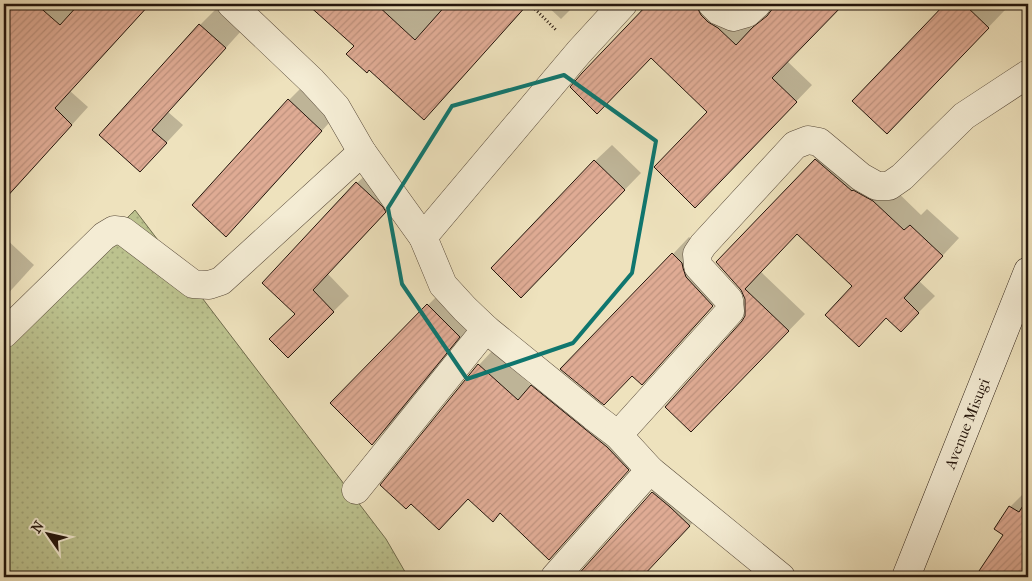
<svg xmlns="http://www.w3.org/2000/svg" width="1032" height="581" font-family="'IM FELL French Canon',serif">
	<defs>
		<pattern id="grass-dots" width="8" height="8" patternUnits="userSpaceOnUse" patternTransform="scale(1.25)"><rect width="8" height="8" fill="#bcc28e"/><path d="M2 2h.1M6 6h.1" fill="none" stroke="#a1a679" stroke-width="1.8" stroke-linecap="round"/></pattern>
		<pattern id="building-hatch" width="6" height="6" patternUnits="userSpaceOnUse" patternTransform="scale(1.25)"><rect width="6" height="6" fill="#dfab94"/><path d="M-1 1l2-2M0 6l6-6M5 7l2-2" fill="none" stroke="#bf927e"/></pattern>
	</defs>
	<rect width="100%" height="100%" fill="#eee2bd"/>
	<filter id="stains"><feTurbulence type="fractalNoise" baseFrequency=".004" numOctaves="4"/><feColorMatrix values="0 0 0 0 .2 0 0 0 0 .09 0 0 0 0 .02 0 0 0 .5 -.17"/></filter>
	<radialGradient id="worn" r=".72"><stop offset=".6" stop-color="#630" stop-opacity="0"/><stop offset="1" stop-color="#630" stop-opacity=".3"/></radialGradient>
	<path fill="url(#grass-dots)" stroke="#706c4d" d="M135,210l251,329 22,38h-398l-6,-5v-229z"/>
	<g fill="#0003">
		<path d="M4,4h67l5,5 5,-5h69l-80,87 18,16 -84,93v-59l7,-9 -7,-7v-108l4,-5 -4,-4z"/>
		<path d="M309,4h219l-88,98 -16,16 -68,-73z"/>
		<path d="M545,4h31l-15,15z"/>
		<path d="M650,4h72l12,7 19,18 24,-25h66l-56,57 25,24 -101,105 -2,-78 -58,-55 -68,16z"/>
		<path d="M947,4h52l6,6 -101,105 -50,-15z"/>
		<path d="M217,8l25,22 -74,82 15,13 -43,46 -40,-36 100,-110z"/>
		<path d="M306,83l32,30 -95,105 -17,17 -32,-30 95,-105z"/>
		<path d="M833,144l56,40 32,31 6,-6 32,29 -40,43 16,15 -18,18 -63,-28 -56,-53 -38,38 45,43 -97,100 35,-92 3,-6v-18l-4,-9 74,-129z"/>
		<path d="M612,145l29,28 -103,106 57,-118z"/>
		<path d="M373,168l28,28 -73,78 21,22 -61,60 8,-42 61,-131z"/>
		<path d="M4,237l30,28 -30,33z"/>
		<path d="M689,237l10,9 30,42 -70,78 -17,17 31,-129z"/>
		<path d="M445,288l31,31 -87,108 -17,16 -41,-40z"/>
		<path d="M493,350l39,36 14,-14 96,83 -79,89 -14,14 -49,-46 -32,-15 -57,6 -29,-18 97,-120z"/>
		<path d="M668,477l37,33 -65,67h-63l76,-85z"/>
		<path d="M1022,495l4,3 2,-2v81h-52l29,-42 5,-28z"/>
	</g>
	<g fill="url(#building-hatch)" stroke="#23150c">
		<path d="M14,4h22l24,21 19,-21h71l-95,104 17,17 -68,75v-184z"/>
		<path d="M307,4h69l39,36 32,-36h81l-104,116 -55,-50 -2,3 -21,-19 8,-8z"/>
		<path d="M648,4h45l4,3 4,8 7,7 10,6 18,17 17,-18 14,-11 9,-12h68l-72,74 25,24 -102,106 -41,-41 53,-55 -56,-54 -54,56 -27,-27 12,-14z"/>
		<path d="M945,4h19l25,24 -102,106 -35,-33z"/>
		<path d="M199,24l27,24 -74,82 15,13 -27,29 -41,-37z"/>
		<path d="M288,99l34,32 -96,106 -34,-32z"/>
		<path d="M815,159l37,32 1,-1 20,11 31,29 6,-5 33,31 -39,42 15,15 -18,19 -15,-14 -27,29 -34,-32 27,-29 -55,-52 -52,55 44,42 -98,101 -26,-25 77,-86 3,-5v-17l-4,-9 -25,-28z"/>
		<path d="M594,160l31,30 -104,108 -30,-30z"/>
		<path d="M356,182l27,25 3,5 -73,78 21,22 -46,46 -19,-19 26,-25 -33,-31z"/>
		<path d="M672,253l10,10 1,5 3,9 27,29 -71,79 -10,-9 -28,29 -44,-36z"/>
		<path d="M427,304l33,33 -88,108 -42,-42z"/>
		<path d="M478,364l40,36 13,-15 76,62 22,23 -80,90 -49,-47 -7,9 -25,-23 -29,31 -28,-26 -5,5 -26,-24z"/>
		<path d="M652,492l18,15 20,19 -48,51h-66z"/>
		<path d="M1028,498v79h-53l28,-42 -9,-6 15,-23 10,6z"/>
	</g>
	<g fill="none" stroke-linecap="round" stroke-linejoin="round">
		<g stroke="#564838" stroke-width="29">
			<g id="street">
				<path d="M231,4l81,77 24,26 26,45 61,85 20,48 22,24 21,20 107,87 25,19 32,35 131,107"/>
				<path d="M712,4l7,7 14,6 14,-4 10,-9"/>
				<path d="M423,237l156,-185 44,-48"/>
				<path d="M4,334l100,-98 10,-6 9,1 70,53 16,1 12,-4 141,-129"/>
				<path d="M618,435l112,-124 -1,-11 -31,-34 -1,-12 6,-9 92,-100 13,-5 11,2 42,35 16,9h12l13,-9 62,-61 64,-42"/>
				<path d="M356,490l130,-161"/>
				<path d="M555,577l95,-107"/>
			</g>
		</g>
		<g stroke="#23150c" stroke-width="29">
			<g id="secondary">
				<path id="s1" d="M906,577l122,-306"/>
			</g>
		</g>
		<path stroke="#23150c" stroke-width="3" stroke-dasharray="1 2.5" stroke-linecap="butt" d="M530,4l27,27"/>
		<use href="#street" stroke="#f4ecd4" stroke-width="28"/>
		<use href="#secondary" stroke="#f4ecd4" stroke-width="28"/>
	</g>
	<path fill="none" stroke="#0f766e" stroke-width="4" stroke-linejoin="round" d="M564,75l92,66 -24,132 -59,70 -106,36 -65,-95 -14,-76 64,-102z"/>
	<g text-anchor="middle" dominant-baseline="central" stroke-width="4" stroke-linejoin="round" paint-order="stroke">
		<g font-size="15" fill="#23150c" stroke="#f4ecd4">
			<text stroke="none"><textPath href="#s1" startOffset="165">Avenue Misugi</textPath></text>
		</g>
	</g>
	<rect width="1032" height="581" fill="none" stroke="#eee2bd" stroke-width="20"/>
	<rect x="5" y="5" width="1022" height="571" fill="none" stroke="#23150c" stroke-width="2.5"/>
	<rect x="10" y="10" width="1012" height="561" fill="none" stroke="#23150c"/>
	<g transform="translate(48 534) rotate(304)" stroke="#f4ecd4" stroke-width="4" paint-order="stroke">
	<path d="M0-4L9 19L0 12L-9 19Z" fill="#23150c"/>
	<text y="-8" font-size="14" font-weight="bold" text-anchor="middle" fill="#23150c">N</text>
	</g>
	<rect width="100%" height="100%" filter="url(#stains)"/>
	<rect width="100%" height="100%" fill="url(#worn)"/>
</svg>
